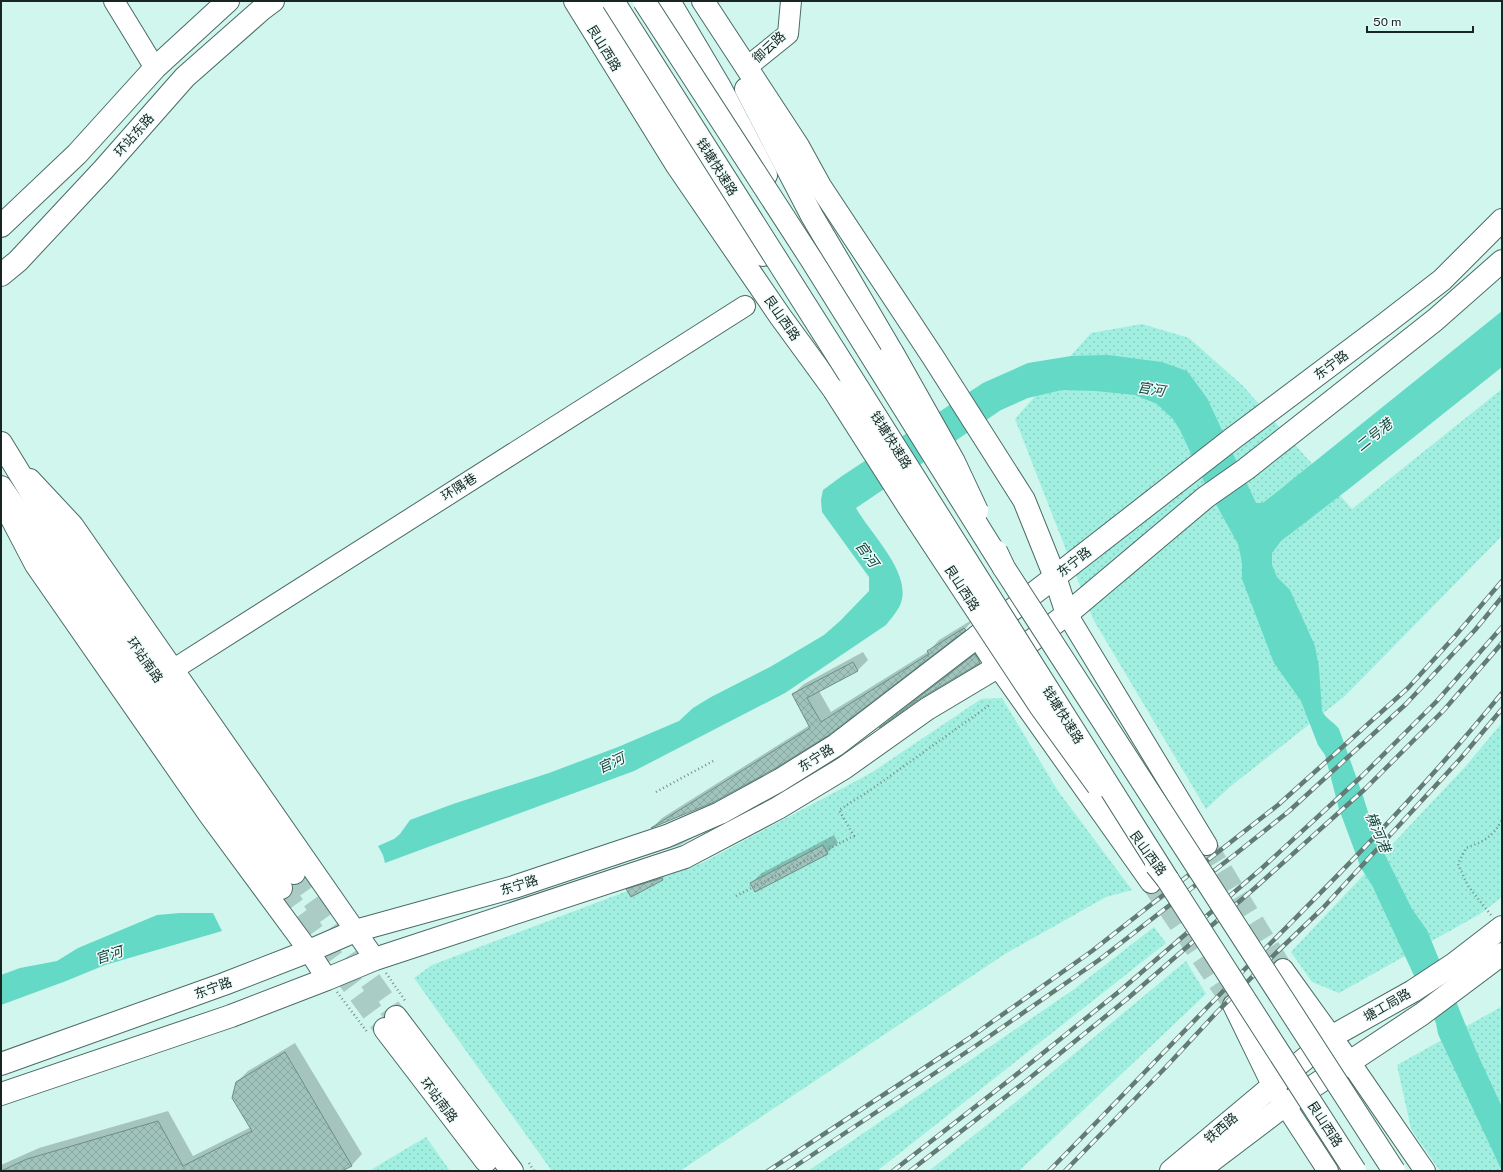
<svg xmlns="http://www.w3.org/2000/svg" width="1503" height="1172" font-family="'Public Sans','Noto Sans SC',sans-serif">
	<defs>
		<pattern id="grass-dots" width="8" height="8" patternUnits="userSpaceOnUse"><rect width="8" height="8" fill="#a1efe1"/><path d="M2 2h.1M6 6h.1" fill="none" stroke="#8acdc1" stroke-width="1.8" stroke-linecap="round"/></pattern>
		<pattern id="building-cross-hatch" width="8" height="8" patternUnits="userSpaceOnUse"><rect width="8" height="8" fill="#a0c4bc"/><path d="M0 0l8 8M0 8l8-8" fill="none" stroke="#89a8a1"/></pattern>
	</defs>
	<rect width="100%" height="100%" fill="#d0f6ee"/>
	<g fill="url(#grass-dots)">
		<path d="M1142,324l47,14 53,47 110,124 150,-120v147l-157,160 -114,90 -25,23 -113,-190 -78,-200 76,-86z"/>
		<path d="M1002,698l56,93 74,99 -26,7 -101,57 -325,217h-128l-138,-193 18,-13 272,-103 167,-89 110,-74z"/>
		<path d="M1502,723v174l-22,17 -141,79 -27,-11 -21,-30 174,-185z"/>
		<path d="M1154,927l12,16 -289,228h-69l265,-181z"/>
		<path d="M1186,961l20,33 -187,177h-90l98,-78z"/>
		<path d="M1501,1007l1,164h-62l-29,-42 -14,-64z"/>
		<path d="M426,1137l24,34h-81z"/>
	</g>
	<g fill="#63d9c6">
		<path d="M1502,311v56l-152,121 -69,53 -9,12v12l5,12 13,13 25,56 4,22 3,43c4,8 12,11 17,18l24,67 9,29 8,20 32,64 15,21 50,123 25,54v64l-64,-137 -2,-11 -64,-138 -11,-17 -22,-59 -14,-54 -7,-10 -17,-44 -27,-38 -32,-84v-17l-4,-18 -31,-56 -27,-58 -7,-11 -16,-15 -22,-9 -39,-4 -34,-1 -34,8 -27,12 -145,98c14,25 52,61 46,91 -2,10 -10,18 -16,26l-101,68 -151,78 -249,92 -2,-8 -5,-9 16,-7 6,-5 10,-14 43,-16 96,-31 69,-26 61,-26 14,-13 18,-11 59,-30 54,-32 16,-14 29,-30v-14l-47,-65 -1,-12 2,-10 19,-14 141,-93 45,-20 43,-7 37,-1 54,7 25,9 20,27 49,105h7z"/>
		<path d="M180,913h33l9,18 -117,34 -39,16 -65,24v-30l19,-7 37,-7 21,-13 79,-33z"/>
	</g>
	<g fill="#0003">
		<path d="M975,618l-10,11 -137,105 -114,67 -59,24 7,-7 148,-93 -17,-31 11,-10 59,-32 5,8 -11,11 -38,20 12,21 98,-61 10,-11z"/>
		<path d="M986,644l4,7 -10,11 -61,36 -31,22z"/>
		<path d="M703,829l-7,7 -16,9 -63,20 8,-8z"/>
		<path d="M834,835l4,8 -11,10 -76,30 11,-10z"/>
		<path d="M673,868l-11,11 -31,17 -3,-6 10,-11z"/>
		<path d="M295,1043l67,111 -10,11 -12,6h-339v-6l38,-17 129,-37 25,45 58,-29 -14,-45 11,-11z"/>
	</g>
	<g fill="url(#building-cross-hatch)" stroke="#6d8f88">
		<path d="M964,628l2,2 -137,105 -55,34 -60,33 -63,26 159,-100 -18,-34 61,-32 5,9 -51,27 14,24 108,-68 -2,-3z"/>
		<path d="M975,654l5,9 -59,35 -42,30z"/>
		<path d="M823,845l5,9 -73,38 -5,-9z"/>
		<path d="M662,878l1,2 -32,17 -5,-8z"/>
		<path d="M285,1052l67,114 -10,5h-341l26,-12 131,-38 25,45 69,-35 -20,-33 4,-16z"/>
	</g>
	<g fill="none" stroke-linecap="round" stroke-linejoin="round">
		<g stroke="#abccc5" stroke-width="20" stroke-dasharray="20 10" stroke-linecap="butt">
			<path d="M1207,845l76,124"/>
			<path d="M1151,883l82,122"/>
		</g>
		<g stroke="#abccc5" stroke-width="22" stroke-dasharray="22 11" stroke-linecap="butt">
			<path d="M294,873l102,144"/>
			<path d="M281,888l104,141"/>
		</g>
		<g stroke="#4a6b65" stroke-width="22">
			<g id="minor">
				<path d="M114,1l41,67"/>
				<path d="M747,67l41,-33 3,-33"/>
				<path d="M30,479l43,46 302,434"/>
				<path d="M1,500l34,65 173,249 101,137 18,28"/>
				<path d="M1067,614l140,231"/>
				<path d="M998,667l153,216"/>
				<path d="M174,669l571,-363"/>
				<path d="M1283,969l67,93 75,109"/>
				<path d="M1233,1005l39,80 56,86"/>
			</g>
		</g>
		<g stroke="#4a6b65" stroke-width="24">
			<g id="major">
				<path d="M575,1l101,163 104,152 54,74"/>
				<path d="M703,1l95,145 22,40 113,171 91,143 31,77 12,37"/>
				<path d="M746,89l66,127 80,136"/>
				<path d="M1,226l76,-72 78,-86 73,-67"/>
				<path d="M1,275l17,-14 85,-91 82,-93 76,-67 12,-9"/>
				<path d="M1,443l60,98 233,332"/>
				<path d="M1,487l280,401"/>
				<path d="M978,636l20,31"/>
				<path d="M396,1017l116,154"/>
				<path d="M385,1029l101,132"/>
				<path d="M1,1064l223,-80 85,-33 46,-20 159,-44 153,-51 53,-23 60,-33 56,-35 219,-168 177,-138 153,-115 57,-44 60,-60"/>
				<path d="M1,1094l230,-78 96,-37 48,-20 310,-102 93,-49 66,-40 83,-59 67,-40 73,-55 139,-117 40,-28 189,-149 67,-59"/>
				<path d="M1171,1171l160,-134 82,-46 41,-27 48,-37"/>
				<path d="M1198,1171l87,-66 137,-91 80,-60"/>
			</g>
		</g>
		<g stroke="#4a6b65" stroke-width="24">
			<g id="highway">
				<path d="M590,1l121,183 52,71"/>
				<path d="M669,1l51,86 46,88"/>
			</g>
		</g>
		<g stroke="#758f89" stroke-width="2.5" stroke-dasharray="1 3" stroke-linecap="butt">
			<path d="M656,792l59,-32"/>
			<path d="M736,896l118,-60 -15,-26 33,-21 119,-85"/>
			<path d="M1491,915l-23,-29 -10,-22 8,-16c18,-7 26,-10 36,-28"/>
			<path d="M386,973l20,29"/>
			<path d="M337,992l31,41"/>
			<path d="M529,1163l5,8"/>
		</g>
		<use href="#minor" stroke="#fff" stroke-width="20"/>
		<use href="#major" stroke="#fff" stroke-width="22"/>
		<use href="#highway" stroke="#fff" stroke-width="22"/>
		<g stroke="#637b75" stroke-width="4.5">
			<g id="rail">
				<path d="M768,1171l200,-132 124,-88 186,-146 130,-117 48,-53 46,-54"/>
				<path d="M788,1171l186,-124 125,-87 134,-104 55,-44 118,-108 69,-74 27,-33"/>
				<path d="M893,1171l119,-93 109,-88 140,-121 101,-93 74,-74 66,-75"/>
				<path d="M910,1171l116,-90 101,-82 129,-112 109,-98 79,-79 58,-67"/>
				<path d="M1049,1171c62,-63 122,-127 184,-190 93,-93 186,-186 269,-288"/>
				<path d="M1065,1171l101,-104 51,-55 59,-59 46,-44 139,-151 41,-49"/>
			</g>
		</g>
		<use href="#rail" stroke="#effdfa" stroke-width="3" stroke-dasharray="9" stroke-linecap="butt"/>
		<g stroke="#4a6b65" stroke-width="24" stroke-linecap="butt">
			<g id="major-bridge">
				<path d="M892,352l62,110 23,49"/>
				<path d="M834,390l74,116 132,200 58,80"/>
				<path d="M996,551l8,17 390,603"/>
				<path d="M1156,865l12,15 187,291"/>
			</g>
		</g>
		<g stroke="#4a6b65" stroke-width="24" stroke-linecap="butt">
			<g id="highway-bridge">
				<path d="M613,1l226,357 329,522"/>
				<path d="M644,1l167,258 193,309"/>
			</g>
		</g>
		<use href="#major-bridge" stroke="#fff" stroke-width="22"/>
		<use href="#highway-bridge" stroke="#fff" stroke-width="22"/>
	</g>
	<g text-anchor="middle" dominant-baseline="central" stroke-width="3" stroke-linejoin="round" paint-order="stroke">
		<g font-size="13" fill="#182623" stroke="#effdfa">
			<text transform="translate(769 47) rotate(-42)">御云路</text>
			<text transform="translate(604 48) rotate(58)">艮山西路</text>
			<text transform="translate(134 135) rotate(-49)">环站东路</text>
			<text transform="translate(717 167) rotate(58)">钱塘快速路</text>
			<text transform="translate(782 318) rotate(55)">艮山西路</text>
			<text transform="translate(1331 365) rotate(-37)">东宁路</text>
			<text transform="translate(891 440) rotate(58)">钱塘快速路</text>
			<text transform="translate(459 487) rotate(-32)">环隅巷</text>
			<text transform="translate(1074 562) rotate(-38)">东宁路</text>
			<text transform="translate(962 588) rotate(57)">艮山西路</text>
			<text transform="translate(145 660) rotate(55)">环站南路</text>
			<text transform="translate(1063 715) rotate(58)">钱塘快速路</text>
			<text transform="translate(816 758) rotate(-32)">东宁路</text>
			<text transform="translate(1148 853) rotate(54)">艮山西路</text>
			<text transform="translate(519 885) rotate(-17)">东宁路</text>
			<text transform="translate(213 988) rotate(-20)">东宁路</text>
			<text transform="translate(1387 1005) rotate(-30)">塘工局路</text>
			<text transform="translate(439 1100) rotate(53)">环站南路</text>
			<text transform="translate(1325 1124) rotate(57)">艮山西路</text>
			<text transform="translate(1221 1128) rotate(-40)">铁西路</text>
		</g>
		<g font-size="14" font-style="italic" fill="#12473f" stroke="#effdfa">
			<text transform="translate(1151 389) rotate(9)">官河</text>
			<text transform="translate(1374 435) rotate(-39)">二号港</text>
			<text transform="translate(867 554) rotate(54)">官河</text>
			<text transform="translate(611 763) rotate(-25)">官河</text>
			<text transform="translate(1378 832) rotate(67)">横河港</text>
			<text transform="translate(109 955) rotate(-18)">官河</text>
		</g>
	</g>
	<rect width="1503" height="1172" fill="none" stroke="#182623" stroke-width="4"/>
	<path d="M1367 26v6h106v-6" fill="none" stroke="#182623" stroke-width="2"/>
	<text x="1373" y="26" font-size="12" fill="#182623" stroke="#effdfa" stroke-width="3" paint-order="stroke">50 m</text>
</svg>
